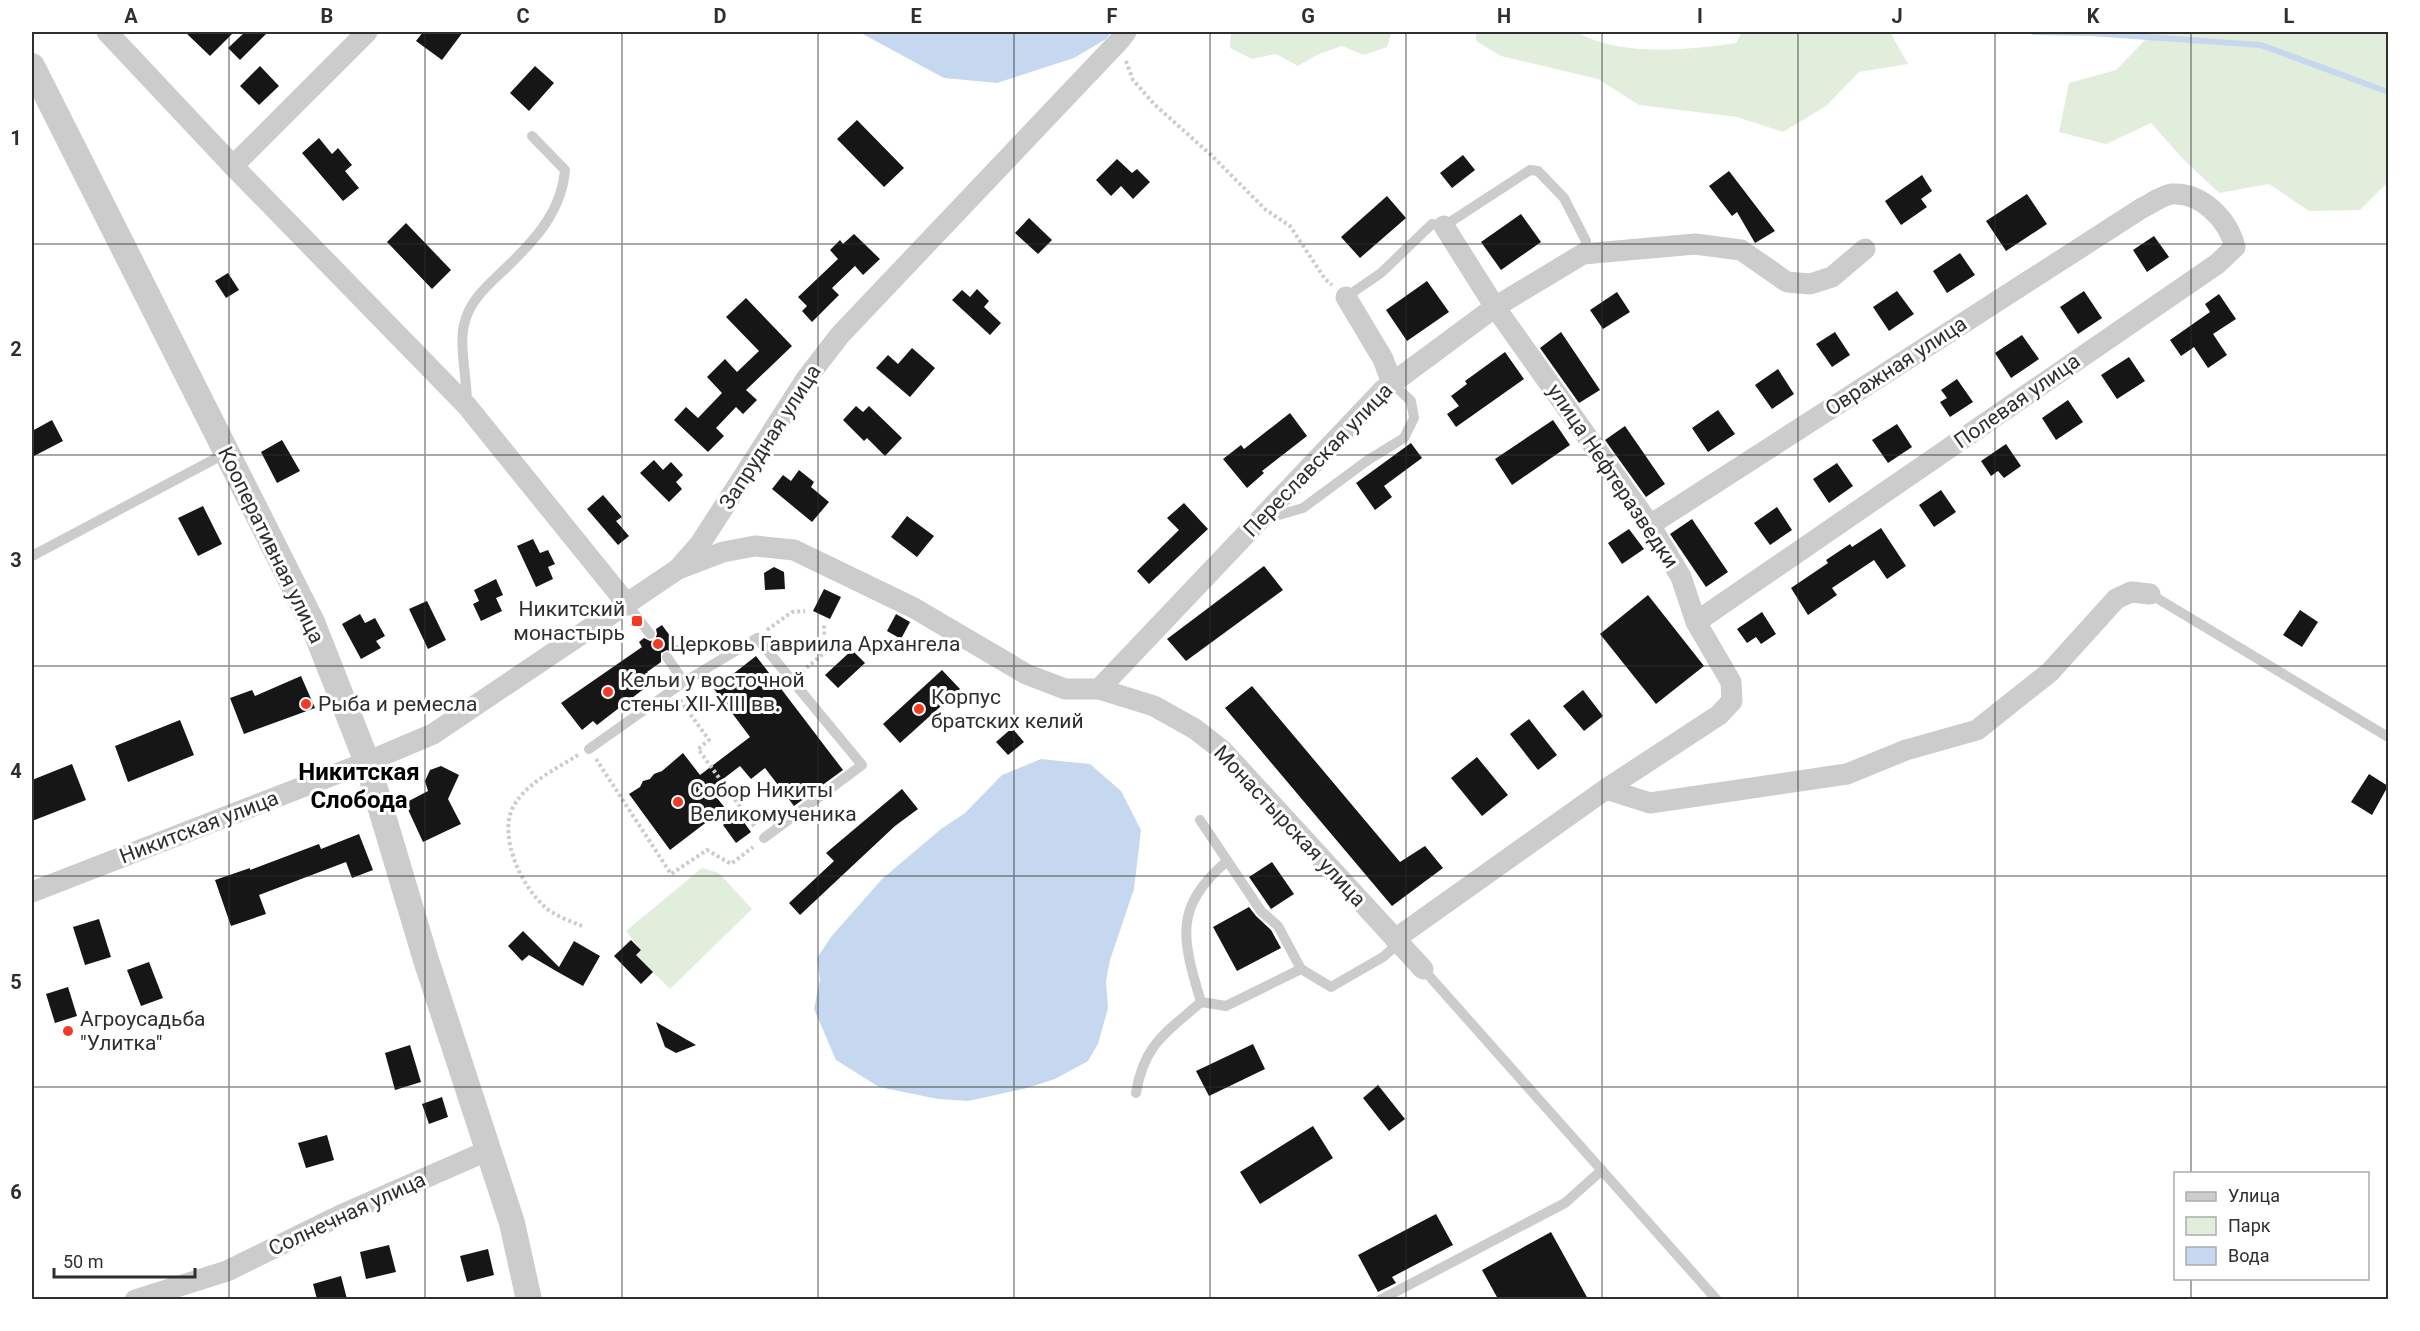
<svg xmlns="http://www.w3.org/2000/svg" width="2420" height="1331" font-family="Roboto,sans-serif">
	<rect width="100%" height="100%" fill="#fff"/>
	<g fill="#e2eedc">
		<path d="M1231,32h161l-5,15 -23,8 -22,-9 -23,8 -21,12 -22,-12 -24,5 -22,-11z"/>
		<path d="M1476,32h101c42,25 113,18 159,11l6,-11h148l18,32 -49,8 -33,34 -43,26 -46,-15 -98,-12 -41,-26 -97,-23 -25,-15z"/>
		<path d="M2153,32h235v150l-28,28 -51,1 -40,-27 -50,9 -36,-34 -32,-36 -45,21 -47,-12 10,-49 47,-13z"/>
		<path d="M702,868l17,5 33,36 -82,80 -34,-34 5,-5 -15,-19z"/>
	</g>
	<g fill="#c6d8ef">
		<path d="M859,32h252l-5,7 -32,19 -77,25 -53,-5z"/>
		<path d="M1041,759l49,5 31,27 20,39 -7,59 -24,71 -4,21 2,27 -10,36 -10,17 -33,18 -28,9 -59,13 -30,-2 -59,-12 -43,-27 -22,-51 6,-30 -3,-21 14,-21 51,-58 59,-50 24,-16 37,-38z"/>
	</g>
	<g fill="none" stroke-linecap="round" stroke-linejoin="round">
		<path stroke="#c6d8ef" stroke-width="6" d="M2034,32l57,1 170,12 127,47"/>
	</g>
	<g fill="#161616">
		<path d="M185,32h49l-24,24z"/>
		<path d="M245,32h23l-28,28 -12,-12z"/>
		<path d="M423,32h40l-21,28 -26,-19z"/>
		<path d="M260,66l19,20 -20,19 -19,-19z"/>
		<path d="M535,66l19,17 -25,28 -19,-18z"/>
		<path d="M857,120l47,48 -20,19 -47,-48z"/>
		<path d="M319,138l13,16 6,-6 14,17 -7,6 14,17 -16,13 -41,-48z"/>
		<path d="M1463,155l12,15 -23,18 -12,-15z"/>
		<path d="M1117,159l15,14 5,-4 13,13 -17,17 -12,-13 -10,10 -15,-16z"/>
		<path d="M1729,171l46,60 -20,12 -18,-31 -5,4 -23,-30z"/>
		<path d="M1922,175l10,16 -11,8 6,8 -26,18 -16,-24z"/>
		<path d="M2027,194l20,30 -41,27 -20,-30z"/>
		<path d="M1387,196l19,22 -46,40 -19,-21z"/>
		<path d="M1521,214l20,28 -40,28 -20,-28z"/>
		<path d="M1029,218l23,22 -14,14 -23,-21z"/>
		<path d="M406,223l45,47 -19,19 -45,-47z"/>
		<path d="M854,234l26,25 -17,16 -8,-9 -23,22 7,7 -27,27 -10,-11 5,-5 -9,-9 40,-38 -8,-9 10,-10 3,4z"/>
		<path d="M2154,236l15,21 -22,15 -14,-22z"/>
		<path d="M1960,253l15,22 -28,18 -14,-22z"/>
		<path d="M228,273l11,17 -13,8 -11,-17z"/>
		<path d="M1427,281l22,31 -42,29 -21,-31z"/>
		<path d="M977,289l12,12 -5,6 17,16 -11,12 -38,-35 10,-10 8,7z"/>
		<path d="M1897,291l17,23 -25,17 -16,-24z"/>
		<path d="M2084,291l18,27 -24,16 -18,-27z"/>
		<path d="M1617,292l13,20 -27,17 -13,-19z"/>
		<path d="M2219,294l17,25 -23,15 14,21 -19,13 -14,-21 -13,9 -11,-16 40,-28 -5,-8z"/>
		<path d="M746,298l46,48 -46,44 11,10 -14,14 -7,-7 -20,21 8,8 -16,16 -34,-32 12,-13 12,11 24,-25 -15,-16 18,-18 12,13 22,-21 -33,-34z"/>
		<path d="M1561,332l39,58 -21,13 -39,-55z"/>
		<path d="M1835,332l15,23 -18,12 -16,-23z"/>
		<path d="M2022,335l17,24 -28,19 -16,-25z"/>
		<path d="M912,348l23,20 -25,29 -34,-29 12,-13 10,9z"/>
		<path d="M1505,352l19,27 -68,48 -9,-13 12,-8 -8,-10 16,-12 -2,-3z"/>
		<path d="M2129,357l16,24 -28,18 -16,-24z"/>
		<path d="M1778,369l16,25 -22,15 -17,-24z"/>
		<path d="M1957,379l16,23 -23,15 -10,-15 7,-4 -6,-8z"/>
		<path d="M2068,400l15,22 -27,18 -14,-22z"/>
		<path d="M856,406l7,6 6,-6 33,32 -17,18 -18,-18 -3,3 -21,-21z"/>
		<path d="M1718,410l17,24 -27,18 -16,-24z"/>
		<path d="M1290,413l17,23 -45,35 2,2 -17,15 -24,-29 18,-14 3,4z"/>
		<path d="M52,420l11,21 -31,16v-26z"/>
		<path d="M1553,420l17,25 -58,40 -17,-26z"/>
		<path d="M1897,424l15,23 -24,16 -16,-23z"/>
		<path d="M1625,426l40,58 -19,13 -41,-57z"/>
		<path d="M282,440l18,31 -23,12 -16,-31z"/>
		<path d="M1411,443l11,15 -38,28 8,11 -17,13 -19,-27z"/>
		<path d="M2006,444l15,22 -17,12 -6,-7 -7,5 -10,-15z"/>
		<path d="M654,460l9,10 8,-8 12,13 -7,7 6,7 -13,13 -29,-29z"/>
		<path d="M1837,463l16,23 -24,17 -16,-24z"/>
		<path d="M799,470l15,12 -3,5 18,15 -17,20 -40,-33 11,-14 8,6z"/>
		<path d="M1941,490l15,22 -22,15 -15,-22z"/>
		<path d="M603,495l19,22 -6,4 13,15 -11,9 -31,-36z"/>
		<path d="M1184,503l24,26 -59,55 -12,-13 42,-41 -12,-12z"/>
		<path d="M203,506l19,38 -24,12 -20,-38z"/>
		<path d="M1777,507l15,23 -22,15 -16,-22z"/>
		<path d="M907,516l27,20 -17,21 -26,-20z"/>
		<path d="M1692,519l36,53 -22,15 -36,-53z"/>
		<path d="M1881,528l25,38 -19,13 -13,-19 -42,28 5,7 -29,20 -17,-27 37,-25 -2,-3 24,-16 2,3z"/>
		<path d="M1629,529l15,20 -22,15 -14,-21z"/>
		<path d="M533,539l7,14 8,-3 7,14 -7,3 5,12 -17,8 -19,-41z"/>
		<path d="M1264,566l19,24 -97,71 -19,-22z"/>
		<path d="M774,567l10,5 1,17 -20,1 -1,-17z"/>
		<path d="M496,579l7,16 -7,3 6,13 -21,10 -8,-17 6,-3 -5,-11z"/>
		<path d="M824,589l17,8 -11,22 -17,-8z"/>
		<path d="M1648,595l56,71 -48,38 -56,-70z"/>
		<path d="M427,601l19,39 -18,9 -19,-40z"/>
		<path d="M2300,610l18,12 -16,25 -19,-12z"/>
		<path d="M1762,612l14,22 -15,10 -5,-7 -9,6 -10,-14z"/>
		<path d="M360,614l5,9 10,-5 10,18 -9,5 5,7 -20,11 -19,-35z"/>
		<path d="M896,614l14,8 -9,17 -14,-8z"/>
		<path d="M662,625l17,23 -6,5 -6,-3 -6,3v9l-14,10 7,9 -57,44 -4,-4 -11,9 -21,-27 81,-56 -3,-5 5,-4 6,3 5,-1 2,-6 -1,-5z"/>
		<path d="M852,650l13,13 -27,25 -13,-13z"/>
		<path d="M756,656l87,114 -49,36 -29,-38 -14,11 -11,-13 -30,23 15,19 -55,42 -41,-56 11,-7 3,-6 7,-2 4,-5 8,-3 21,-18 17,22 50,-38 -36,-48z"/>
		<path d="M942,670l18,19 -60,54 -17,-19z"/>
		<path d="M301,676l14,32 -71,26 -14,-36 22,-8 3,6z"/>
		<path d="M1252,686l148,176 25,-16 18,22 -51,38 -167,-198z"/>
		<path d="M1583,690l20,26 -19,15 -21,-25z"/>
		<path d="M1529,719l28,36 -19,15 -28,-36z"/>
		<path d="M180,720l14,35 -66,27 -13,-36z"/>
		<path d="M1012,728l12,14 -16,13 -12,-13z"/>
		<path d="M1477,757l31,38 -26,21 -31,-38z"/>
		<path d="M72,764l14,36 -54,21v-41z"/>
		<path d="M441,766l18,9 -11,24 13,25 -38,18 -18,-39 23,-12 -3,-10 5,-11z"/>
		<path d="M2369,774l19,12 -16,29 -21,-13z"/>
		<path d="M902,789l16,20 -23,17 -95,89 -11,-12 45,-42 -8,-8z"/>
		<path d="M738,814l13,18 -15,11 -13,-18z"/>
		<path d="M359,834l14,36 -21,8 -6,-16 -87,33 7,19 -35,12 -16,-46 35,-12v2l69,-26 2,5z"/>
		<path d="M1272,862l22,32 -23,15 -22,-32z"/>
		<path d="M1249,907l7,9 15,14 10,18 -44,23 -24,-44z"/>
		<path d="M99,919l12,38 -26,8 -12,-38z"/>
		<path d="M523,931l36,36 15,-26 26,15 -17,30 -27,-15 2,-2 -2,2 -27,-16 -7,6 -14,-15z"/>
		<path d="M631,940l10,10 -5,5 17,17 -12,12 -27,-28z"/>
		<path d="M149,962l14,36 -22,8 -14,-36z"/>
		<path d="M68,987l9,29 -22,7 -9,-29z"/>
		<path d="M656,1022l40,23 -20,8 -11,-6z"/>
		<path d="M1253,1044l12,25 -56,27 -13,-25z"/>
		<path d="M410,1045l11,37 -26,8 -10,-37z"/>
		<path d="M1378,1085l27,34 -16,12 -26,-33z"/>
		<path d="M442,1097l6,20 -19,7 -7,-20z"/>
		<path d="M1313,1126l20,32 -73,46 -20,-32z"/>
		<path d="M327,1135l7,25 -28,8 -8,-25z"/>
		<path d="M1436,1214l17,31 -61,32 4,6 -18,9 -20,-37z"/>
		<path d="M1551,1232l37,67h-90l-16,-29z"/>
		<path d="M389,1245l7,27 -30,7 -6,-27z"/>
		<path d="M488,1249l6,26 -27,7 -7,-26z"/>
		<path d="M341,1276l6,23h-30l-4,-15z"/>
	</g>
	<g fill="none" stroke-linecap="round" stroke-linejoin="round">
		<g stroke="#ccc" stroke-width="4" stroke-dasharray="3 3" stroke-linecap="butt">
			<path d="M1126,61l7,19 22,25 55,49 56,56 24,16 35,53 7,6"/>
			<path d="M767,630l25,-18 13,-1"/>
			<path d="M802,672l23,-20 -1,-27"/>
			<path d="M680,700l29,40 -11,9 57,78"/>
			<path d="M578,755c-22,14 -52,28 -65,52 -15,30 9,80 32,100 10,9 25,14 37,19"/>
			<path d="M596,759l75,115 36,-24 24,14 22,-17"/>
		</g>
		<g stroke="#ccc" stroke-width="10">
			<path d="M1346,297l35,-24 51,-49 12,2 86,-56 8,1 26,27 22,43 -3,13"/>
			<path d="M467,403c0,-24 -8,-57 -3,-78 5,-25 26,-42 44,-59 28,-27 54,-56 57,-96l-33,-34"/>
			<path d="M1265,519l38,-11 65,-48 36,-22 10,-20 -3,-17 -19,-18"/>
			<path d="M32,556l194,-103"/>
			<path d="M2150,594l238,143"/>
			<path d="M627,604l23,30"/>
			<path d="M667,657l17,25"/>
			<path d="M589,749l95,-67 73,-44 105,127 -98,73"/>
			<path d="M1200,820l61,91 17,15 23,43"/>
			<path d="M1423,969l294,331"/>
			<path d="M1201,1002c-19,-64 -28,-94 26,-141"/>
			<path d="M1136,1093c8,-49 30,-60 65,-91l25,4 75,-37 30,18 52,-30 16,-14"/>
			<path d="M1380,1300l185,-97 37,-33"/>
		</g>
		<g stroke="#ccc" stroke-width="21">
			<path d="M107,32l126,134 234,240 160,198"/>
			<path d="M233,166l134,-134"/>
			<path d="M1444,226l51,81 155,218 31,52 15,45 35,60 1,19 -13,14 -113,74 44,14 197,-29 59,-24 71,-20 73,-58 66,-73 15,-7 19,2"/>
			<path d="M1346,297l37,62 9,24"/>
			<path d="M1650,525l492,-317c9,-4 20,-13 30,-14 30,-2 56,26 63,53l-18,17 -521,358"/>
			<path d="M681,568l42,-16 32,-6 39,4 120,58 112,66 39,15h34l55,17 41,23 27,21 201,219"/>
			<path d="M1099,689l284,-299 112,-83 88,-53 112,-10 46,6 46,32 23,2 22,-7 33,-28"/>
			<path d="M32,892l335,-130 66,-28 245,-165 22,-25 106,-165 34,-44 279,-294 7,-9"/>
			<path d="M1395,939l211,-150"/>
			<path d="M135,1300l92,-29 118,-58 144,-63"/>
		</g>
		<path stroke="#ccc" stroke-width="26" d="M32,66l280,556 55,140 59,198 86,263 17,77"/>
	</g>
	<path fill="none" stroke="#2f2f2f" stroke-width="1.5" stroke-opacity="0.55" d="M229,32v1268M425,32v1268M622,32v1268M818,32v1268M1014,32v1268M1210,32v1268M1406,32v1268M1602,32v1268M1798,32v1268M1995,32v1268M2191,32v1142M32,244h2356M32,455h2356M32,666h2356M32,876h2356M32,1087h2356M2191,1278v22"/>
	<g fill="#f53923" stroke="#fff" stroke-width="2">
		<rect x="631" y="615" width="12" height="12" rx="3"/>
		<circle cx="658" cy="644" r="6"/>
		<circle cx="608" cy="692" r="6"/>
		<circle cx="306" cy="704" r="6"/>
		<circle cx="919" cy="709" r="6"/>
		<circle cx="678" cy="802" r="6"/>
		<circle cx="68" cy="1031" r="6"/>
	</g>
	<g text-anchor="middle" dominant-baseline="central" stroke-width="6" stroke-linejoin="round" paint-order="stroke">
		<g font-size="21" fill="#2f2f2f" stroke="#fff">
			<text transform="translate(1896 366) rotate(-33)">Овражная улица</text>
			<text transform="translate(2017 401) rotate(-35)">Полевая улица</text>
			<text transform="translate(770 437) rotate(-57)">Запрудная улица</text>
			<text transform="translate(1318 460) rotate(-46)">Переславская улица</text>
			<text transform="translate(1613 476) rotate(56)">улица Нефтеразведки</text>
			<text transform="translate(271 545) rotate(64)">Кооперативная улица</text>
			<text transform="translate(1290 826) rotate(47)">Монастырская улица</text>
			<text transform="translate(199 827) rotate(-21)">Никитская улица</text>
			<text transform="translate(347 1214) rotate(-25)">Солнечная улица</text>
		</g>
		<g font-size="21" fill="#2f2f2f" stroke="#fff" text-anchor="start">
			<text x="625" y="609" text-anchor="end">Никитский<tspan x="625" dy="24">монастырь</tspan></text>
			<text x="670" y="644">Церковь Гавриила Архангела</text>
			<text x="620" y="680">Кельи у восточной<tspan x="620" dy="24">стены XII-XIII вв.</tspan></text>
			<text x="931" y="697">Корпус<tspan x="931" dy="24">братских келий</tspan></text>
			<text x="318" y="704">Рыба и ремесла</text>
			<text x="690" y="790">Собор Никиты<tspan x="690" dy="24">Великомученика</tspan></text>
			<text x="80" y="1019">Агроусадьба<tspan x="80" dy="24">"Улитка"</tspan></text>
		</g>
		<g font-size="24" font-weight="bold" fill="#000" stroke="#fff">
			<text x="359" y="772">Никитская<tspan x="359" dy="28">Слобода</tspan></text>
		</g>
	</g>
	<rect width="2420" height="1331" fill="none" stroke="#ffffff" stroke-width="66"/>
	<rect x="2174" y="1172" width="195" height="108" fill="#ffffff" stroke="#acacac" stroke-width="1.5"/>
	<rect x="2186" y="1192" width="30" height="9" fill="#cccccc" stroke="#acacac" stroke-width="1.5"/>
	<text x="2228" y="1202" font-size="18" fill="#2f2f2f">Улица</text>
	<rect x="2186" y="1217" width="30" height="18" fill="#e2eedc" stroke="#acacac" stroke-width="1.5"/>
	<text x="2228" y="1232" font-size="18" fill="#2f2f2f">Парк</text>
	<rect x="2186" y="1247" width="30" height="18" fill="#c6d8ef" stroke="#acacac" stroke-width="1.5"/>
	<text x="2228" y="1262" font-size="18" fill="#2f2f2f">Вода</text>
	<path d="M54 1268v9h141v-9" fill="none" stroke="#2f2f2f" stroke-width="3"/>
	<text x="63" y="1268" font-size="18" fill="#2f2f2f" stroke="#ffffff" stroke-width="4.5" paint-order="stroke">50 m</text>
	<rect x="33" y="33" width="2354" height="1265" fill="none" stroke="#2f2f2f" stroke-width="2"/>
	<g font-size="20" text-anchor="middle" font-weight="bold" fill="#2f2f2f">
		<text x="131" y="23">A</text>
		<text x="327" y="23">B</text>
		<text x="523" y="23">C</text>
		<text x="720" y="23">D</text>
		<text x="916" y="23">E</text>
		<text x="1112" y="23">F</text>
		<text x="1308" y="23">G</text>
		<text x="1504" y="23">H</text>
		<text x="1700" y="23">I</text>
		<text x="1897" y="23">J</text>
		<text x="2093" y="23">K</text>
		<text x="2289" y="23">L</text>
		<text x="16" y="145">1</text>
		<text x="16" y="356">2</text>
		<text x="16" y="567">3</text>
		<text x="16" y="778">4</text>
		<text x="16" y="989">5</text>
		<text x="16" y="1199">6</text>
	</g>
</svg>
